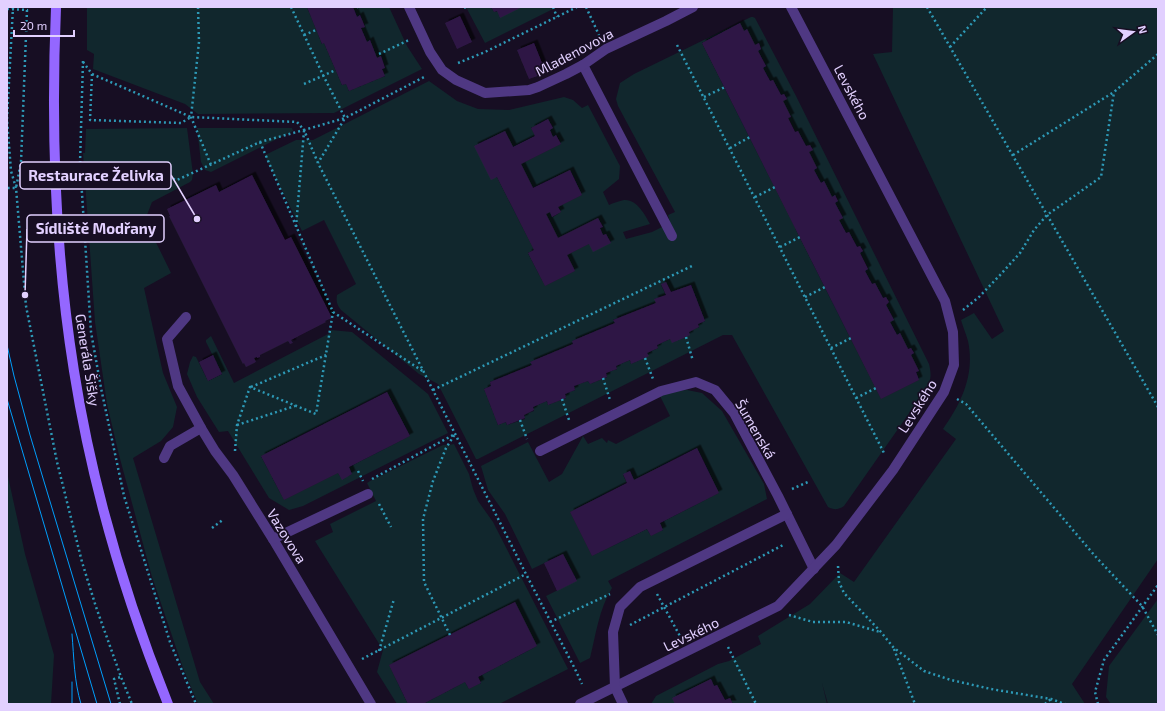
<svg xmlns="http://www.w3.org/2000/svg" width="1165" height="711" font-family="'Exo 2',sans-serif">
	<defs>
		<filter id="shadow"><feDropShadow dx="3.5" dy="-3.5" stdDeviation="0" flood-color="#0009"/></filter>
	</defs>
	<rect width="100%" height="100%" fill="#170e23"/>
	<g fill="#11272d" fill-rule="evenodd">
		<path d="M87,7h220l15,37 2,-1 18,42 4,-1 3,7 36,-15 -3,-7 3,-2 -4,-10 -4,1 -7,-17 -3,1 -6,-14 4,-2 -5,-10 -3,1 -4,-10h36l18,39 15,23 -88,44 -136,1 -13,-10 -92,-35 1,-15 -7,-4z"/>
		<path d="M466,7h25l3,5 28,-5h35l-72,36z"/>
		<path d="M893,7h265v552l-86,125 13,20h-257l-6,-21 5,21h-94l-3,-6 -5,2 -8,-15 -42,19h-24l5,-8 62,-32 11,-3 32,-17 -3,-8 52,-32 30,-31 14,9 102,-143 -13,-10c19,-27 32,-55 25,-88 -2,-7 -5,-14 -7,-21l13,-7 18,26 12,-8 -131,-277 19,-2z"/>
		<path d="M751,17h2l2,1 41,78 133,268c3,12 2,17 -5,28l-80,114c-6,4 -10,4 -16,1l-96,-172h-9l-245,124h-2l-38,-75 -19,-10 -78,-64c-4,-5 -5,-8 -4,-15l19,-11 -32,-64 -22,11 -37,-75v-1l31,-15h17l116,-59 28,20 21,8 31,1 55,-13 9,3 9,8 6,-3 32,61 -1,13 -16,13 6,13c4,-2 10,-4 15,-5 13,-1 21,15 26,24l-27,8 3,7 26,-7 18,-9 -2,-8 7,-3 -57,-106 -2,-7 4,-16 14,-9zM740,24l4,7 3,-2 8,16 4,-2 2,5 -3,3 8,15 -3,2 7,13 3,-1 8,15 3,-1 3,5 -4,2 8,16 -3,1 7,14 3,-1 8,15 4,-1 3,5 -4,2 8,16 -3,2 7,13 2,-2 9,16 4,-1 2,5 -3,2 7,15 -3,2 7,13 3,-1 8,15 3,-1 3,5 -3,2 8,16 -3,2 7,13 11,14 3,-1 3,5 -3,3 4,17 7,13 3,-1 8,15 3,-1 3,5 -3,2 8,15 -3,2 3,8 -38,19 -179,-356zM548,119l5,9 -3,2 3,7 4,-2 4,9 -40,20 12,24 37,-18 12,25 -24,12 3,5 -8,5 -3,-5 -4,2 12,24 40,-20 5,9 -3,1 3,7 3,-1 5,9 -22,1 -22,11 8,16 -30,15 -17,-33 6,-3 -37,-73 38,-41 -4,-8zM666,282l5,10 20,-7 14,36 -7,3 1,3 -10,5v3l-17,7 -2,-3 -13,6 1,3 -11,5 1,3 -17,8 -1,-4 -14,6 1,3 -11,4 1,4 -17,7 -2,-3 -14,5 1,4 -10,4 1,4 -18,7 -1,-4 -14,6 1,4 -10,4 1,4 -18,6 -1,-3 -8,3 -14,-36 7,-3 -1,-4 42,-17 -1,-3 42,-18v-3l42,-18 -2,-3 43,-17 -1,-4 11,-4 -5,-10z"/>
		<path d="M187,128l6,46 -1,6 -2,2 -38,20 -7,18 26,53 -27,15 19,85 14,34 -4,20 -12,14 -28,17 67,224 14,22h-16l-15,-36 -31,-91 -33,-122 -12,-51 -12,-82 -12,-169h2l1,-24z"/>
		<path d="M197,128h95l1,3 -82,41 -6,-2 -4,-8z"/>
		<path d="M331,330l21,2 76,62 20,39 -145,73 -14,4 -20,-12 -41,-67 -9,1 -22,-35 -10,-23 3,-12 3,-6 3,1 12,24 14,-7 -16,-32v-2l5,-4 23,47 96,-50zM387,392l23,44 -61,31 3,7 -10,5 -4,-6 -54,27 -23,-44z"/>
		<path d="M687,390l15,3 20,18 42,73 3,15 -159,82 4,7c-13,21 -16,46 -22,70l-10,5 -34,-67 30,-15 -13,-27 -31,15 -27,-55 -17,-24 -7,-24 47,-24 21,40 13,-8 21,-38 5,8 14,-6 5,5 1,-3 8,4 54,-28 -10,-20 13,-5zM697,448l22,45 -59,30 3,7 -12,6 -4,-7 -55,27 -22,-44 57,-29 -4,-8 6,-4 5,9z"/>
		<path d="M454,444l15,30 4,15 5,12 15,21 75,147 -69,35h-76l42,-22 4,7 12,-6 -3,-6 59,-31 -22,-44 -126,63 19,39h-11l-20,-32 6,-22 -68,-109 18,-9 -3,-8 46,-23 -9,-18 3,-2 73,-36h6z"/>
		<path d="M7,472l18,82 29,101 -3,49h-44z"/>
		<path d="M1158,599v105h-47l-5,-7 3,-31z"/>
	</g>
	<g fill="#2e1945" filter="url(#shadow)">
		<path d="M307,7h46l4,10 3,-2 5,12 -4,1 6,14 3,-2 7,18 4,-2 4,12 -3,1 3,7 -36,15 -3,-7 -4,1 -18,-42 -2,1z"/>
		<path d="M491,7h31l-22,11 -3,-7 -3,1z"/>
		<path d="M460,16l12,26 -15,7 -12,-26z"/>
		<path d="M740,23l4,8 3,-2 8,16 4,-2 2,6 -3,2 8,15 -3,2 7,13 3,-1 8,15 3,-1 3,5 -4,2 8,16 -3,1 7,14 3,-1 8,15 4,-1 3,5 -4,2 8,16 -3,2 7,13 3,-2 8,16 3,-2 3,6 -3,2 8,15 -4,2 7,13 3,-1 8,15 3,-1 3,5 -3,2 8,16 -3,2 7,13 3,-1 8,15 3,-1 3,5 -3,3 8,15 -4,2 7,13 3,-2 8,16 3,-1 3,5 -3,2 8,16 -3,1 3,8 -38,19 -179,-356z"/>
		<path d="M534,43l12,30 -17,6 -12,-29z"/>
		<path d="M548,119l5,9 -3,2 3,7 3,-2 5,9 -40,20 12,24 37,-18 12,25 -24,12 3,5 -9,5 -2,-5 -4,2 12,24 40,-20 5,9 -3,1 3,7 3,-1 5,9 -18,9 -4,-8 -22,11 8,16 -30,15 -17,-33 6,-3 -37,-73 -6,3 -17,-34 31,-15 8,16 22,-11 -4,-8z"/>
		<path d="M252,175l33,65 6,-3 41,81 -7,3 1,1 -35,18 2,3 -3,1 -2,-3 -28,14v2l-3,1v-1l-3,1 2,4 -10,5 -2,-4 -1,1 -74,-148h1l-3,-7 49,-24 3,7z"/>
		<path d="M666,282l5,10 20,-7 14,36 -7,3 1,3 -10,5 1,3 -4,2 -14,6 -2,-4 -13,6 1,3 -11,5 2,3 -4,2 -14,6 -1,-4 -14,6 1,3 -11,4 1,4 -17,7 -2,-3 -14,5 1,4 -10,4 1,4 -18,7 -1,-4 -14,6 1,3 -10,5 1,3 -18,7 -1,-3 -8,3 -14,-36 7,-3 -1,-4 42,-17 -2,-3 43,-18 -1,-3 43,-18 -2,-3 43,-17 -2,-4 12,-4 -5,-11z"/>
		<path d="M213,355l9,19 -14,7 -9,-19z"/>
		<path d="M387,392l23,44 -61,31 3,7 -10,6 -4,-7 -54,27 -23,-44z"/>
		<path d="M697,448l22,45 -59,30 3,7 -12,6 -4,-7 -55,27 -22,-44 57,-29 -4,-9 7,-3 4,9z"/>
		<path d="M563,554l14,27 -20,10 -13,-28z"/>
		<path d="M515,602l22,44 -59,31 3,6 -12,6 -4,-7 -42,22h-15l-19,-39z"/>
		<path d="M711,679l3,7 3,-1 8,15 5,-2 3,6h-58l-3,-6z"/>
	</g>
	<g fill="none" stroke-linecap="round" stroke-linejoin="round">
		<g stroke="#2d99b6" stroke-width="2.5" stroke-dasharray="2 3" stroke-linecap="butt">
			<path d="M13,7l-6,112 4,52 5,17 10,118 31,156 25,100 14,45 25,70 11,27"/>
			<path d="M198,7l1,35 -8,75 20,48"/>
			<path d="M291,7l32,68 22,43 -27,45"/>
			<path d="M357,7h1"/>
			<path d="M553,7l4,10"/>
			<path d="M586,7l13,28"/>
			<path d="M927,7l231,400"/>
			<path d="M464,8l2,-1"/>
			<path d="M7,9l20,1 -6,152 -5,26h-9"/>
			<path d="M304,35l12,-5"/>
			<path d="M677,45l208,410"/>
			<path d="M950,47l37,-40"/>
			<path d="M379,54l30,-14"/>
			<path d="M83,61l-3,102 11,169 10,56 23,108 46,146 26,62"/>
			<path d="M83,62l9,12 99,43"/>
			<path d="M458,63l27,-11 92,-45"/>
			<path d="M92,74l-2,46 91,3 10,-6 106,5 7,8 41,-12 81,-42"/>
			<path d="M304,84l32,-14"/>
			<path d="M704,97l21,-10"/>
			<path d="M260,142l73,170 91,60"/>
			<path d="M730,148l20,-11"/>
			<path d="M1013,155l101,-63 44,-38"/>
			<path d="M80,163l52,3 45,14 83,-38 44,-12 14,33 208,411 49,95 7,15"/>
			<path d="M755,197l20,-10"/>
			<path d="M296,227l8,-96"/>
			<path d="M780,247l20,-10"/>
			<path d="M805,297l20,-10"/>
			<path d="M963,310l16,-13 22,-23 19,-21 14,-23 13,-15 54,-38 13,-85"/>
			<path d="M686,337l7,24"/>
			<path d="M831,348l20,-10"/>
			<path d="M645,358l8,21"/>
			<path d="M603,378l7,22"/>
			<path d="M251,387l75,-32"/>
			<path d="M433,390l261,-125"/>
			<path d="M856,398l20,-10"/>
			<path d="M562,399l7,21"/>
			<path d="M957,399l9,5 129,152 47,50 16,29"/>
			<path d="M520,420l7,19"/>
			<path d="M237,425l58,-19"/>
			<path d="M235,451l2,-26 13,-38 66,27 17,-102"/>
			<path d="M358,471l5,10"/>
			<path d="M372,479l83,-45"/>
			<path d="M792,489l16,-7"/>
			<path d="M379,504l12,23"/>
			<path d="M212,528l12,-9"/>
			<path d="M838,566l1,16 5,11 37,39 12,15 31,24 27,9 40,9 60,10 14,5"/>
			<path d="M657,594l24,44"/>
			<path d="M789,615l24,7h33l34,10"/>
			<path d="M550,622l60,-28"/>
			<path d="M630,625l155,-81"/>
			<path d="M450,635l-26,-53 -1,-63 10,-38 13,-33 9,-14"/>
			<path d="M728,647l28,57"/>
			<path d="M894,649l21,55"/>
			<path d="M379,651l15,-52"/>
			<path d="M362,659l164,-85"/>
			<path d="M120,704l-6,-25 7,-2"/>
			<path d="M1045,704l6,-5"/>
			<path d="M1098,704l-3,-12 9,-32 54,-75"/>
		</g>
		<g stroke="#4f3883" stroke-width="10">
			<path d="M583,65l89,171"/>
			<path d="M186,317l-19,22 11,47 23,42"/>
			<path d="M164,458l6,-12 31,-18 14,23 18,24 40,64 98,165"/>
			<path d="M273,539l95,-45"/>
		</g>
		<g stroke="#4f3883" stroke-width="10">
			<path d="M409,7l21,45 12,18 14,10 29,13 44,-3 9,-3 28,-13 17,-9 23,-16 60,-28 27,-14"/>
			<path d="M540,451l121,-60 35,-9 19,8 19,23 44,83 36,73"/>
			<path d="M580,704l198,-98 58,-61 57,-75 51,-78 10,-27 -1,-33 -8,-31 -154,-294"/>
			<path d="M623,704l-8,-17 -2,-55 7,-25 20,-20 147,-73"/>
		</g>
		<path stroke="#9467ff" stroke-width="10" d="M56,7c-5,119 -1,246 18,364 18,114 51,226 94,333"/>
		<g stroke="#009efb" stroke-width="1">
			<path d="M7,345l7,31 16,59 81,269"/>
			<path d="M7,399l90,305"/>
			<path d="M72,634c2,24 2,47 9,70"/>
			<path d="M72,704v-22"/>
		</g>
	</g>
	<g text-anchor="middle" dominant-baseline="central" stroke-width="3.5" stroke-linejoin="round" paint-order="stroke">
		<g font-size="14" fill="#e2d0ff" stroke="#170e23">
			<text transform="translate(574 52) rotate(-28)">Mladenovova</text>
			<text transform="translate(852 92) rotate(62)">Levského</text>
			<text transform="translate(88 360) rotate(81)">Generála Šišky</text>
			<text transform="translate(917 406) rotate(-58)">Levského</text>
			<text transform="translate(756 429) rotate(60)">Šumenská</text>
			<text transform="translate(287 536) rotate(58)">Vazovova</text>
			<text transform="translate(691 634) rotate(-26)">Levského</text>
		</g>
	</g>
	<path fill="none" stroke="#e2d0ff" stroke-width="1.5" d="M197 219L171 175M25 295L27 229"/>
	<g fill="#e2d0ff" stroke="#170e23" stroke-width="1.5">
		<circle cx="197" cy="219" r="4"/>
		<circle cx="25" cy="295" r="4"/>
	</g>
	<g fill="#170e23" stroke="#e2d0ff" stroke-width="1.5">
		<rect x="20" y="162" width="151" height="27" rx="4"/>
		<rect x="27" y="215" width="137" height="27" rx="4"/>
	</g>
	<g font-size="15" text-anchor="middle" font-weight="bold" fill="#e2d0ff">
		<text x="96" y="181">Restaurace Želivka</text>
		<text x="96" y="234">Sídliště Modřany</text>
	</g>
	<rect width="1165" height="711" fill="none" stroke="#e2d0ff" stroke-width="16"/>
	<g transform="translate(1133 32) rotate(76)" stroke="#170e23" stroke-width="3" paint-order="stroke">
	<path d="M0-3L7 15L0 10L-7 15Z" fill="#e2d0ff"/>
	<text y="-6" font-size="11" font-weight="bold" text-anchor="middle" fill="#e2d0ff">N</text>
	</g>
	<path d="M14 30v6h60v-6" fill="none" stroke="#e2d0ff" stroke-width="2"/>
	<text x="20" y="30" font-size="12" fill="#e2d0ff" stroke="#170e23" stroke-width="3" paint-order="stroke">20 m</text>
</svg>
